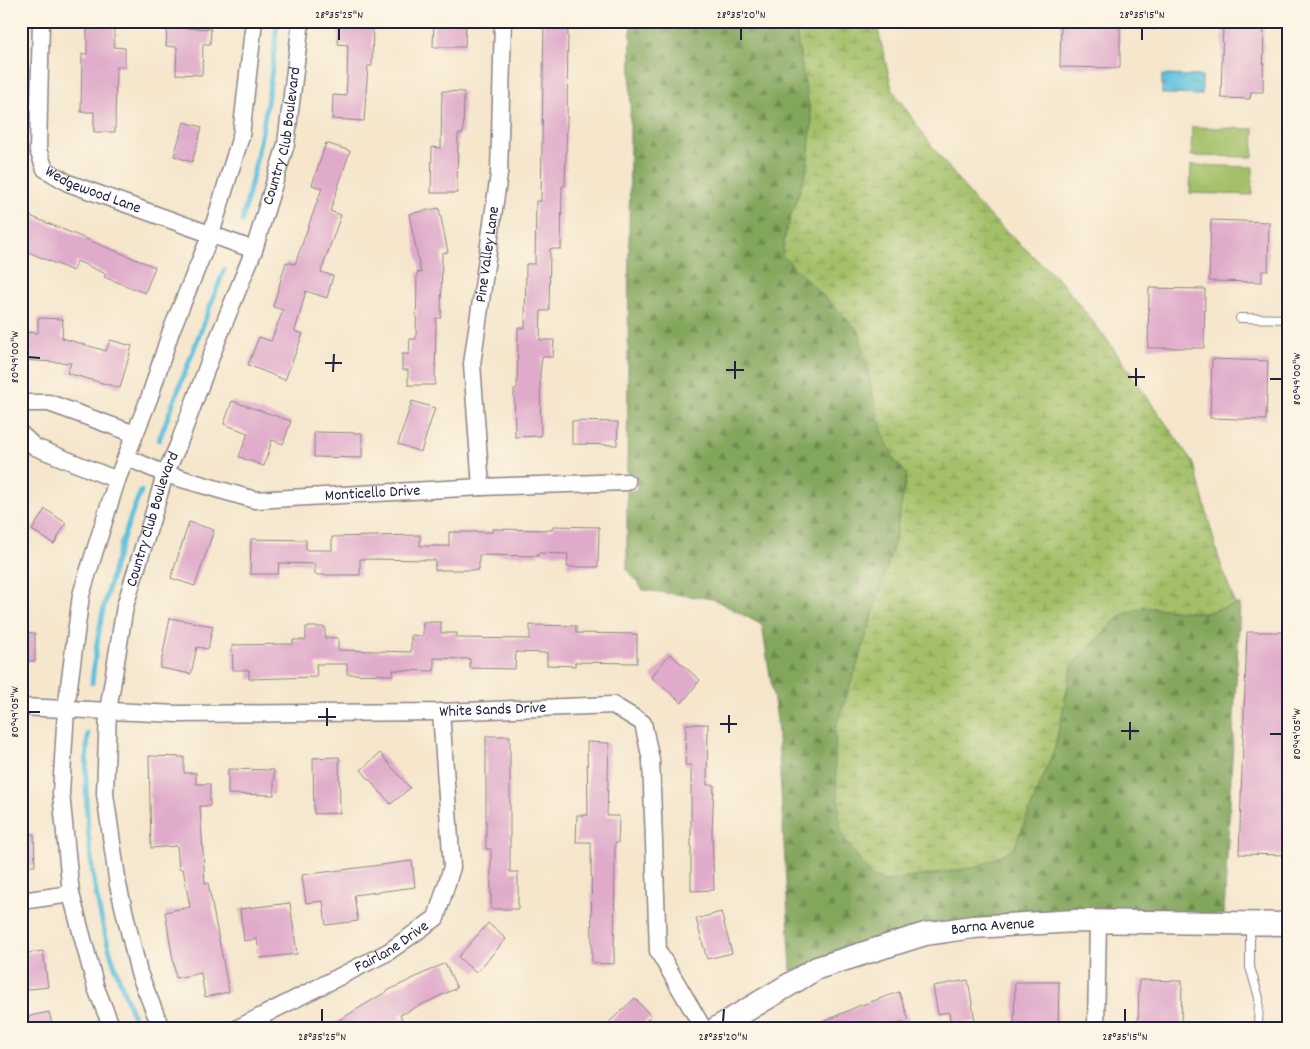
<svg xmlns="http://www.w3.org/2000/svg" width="1310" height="1049" font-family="Dekko,sans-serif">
	<defs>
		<pattern id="forest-firs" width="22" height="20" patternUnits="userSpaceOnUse" patternTransform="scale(1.25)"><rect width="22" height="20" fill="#82a65c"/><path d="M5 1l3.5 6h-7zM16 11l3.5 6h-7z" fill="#6a874d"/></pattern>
		<pattern id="wetland-marsh" width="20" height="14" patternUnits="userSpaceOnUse" patternTransform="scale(1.25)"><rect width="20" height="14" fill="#a3c068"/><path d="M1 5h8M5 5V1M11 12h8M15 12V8" fill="none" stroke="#849c57"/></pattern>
		<pattern id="water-ripples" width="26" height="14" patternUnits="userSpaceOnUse" patternTransform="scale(1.25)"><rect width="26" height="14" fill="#5fc1dd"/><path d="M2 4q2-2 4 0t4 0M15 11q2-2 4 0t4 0" fill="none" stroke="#4e9cb4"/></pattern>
	</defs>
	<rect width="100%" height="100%" fill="#fcf5e5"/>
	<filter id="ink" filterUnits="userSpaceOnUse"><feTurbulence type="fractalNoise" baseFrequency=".02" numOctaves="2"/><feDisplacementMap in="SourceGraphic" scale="10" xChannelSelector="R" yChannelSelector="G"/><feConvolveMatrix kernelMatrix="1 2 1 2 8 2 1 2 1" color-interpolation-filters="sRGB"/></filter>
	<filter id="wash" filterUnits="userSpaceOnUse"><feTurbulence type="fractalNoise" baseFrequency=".0096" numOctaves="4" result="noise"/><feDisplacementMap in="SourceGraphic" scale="20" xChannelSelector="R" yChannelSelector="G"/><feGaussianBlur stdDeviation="1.12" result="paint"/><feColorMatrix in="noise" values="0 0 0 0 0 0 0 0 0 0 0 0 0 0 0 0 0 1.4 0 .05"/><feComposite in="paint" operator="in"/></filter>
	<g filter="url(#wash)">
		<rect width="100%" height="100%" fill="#f5e6cc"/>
		<g fill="#a3c068" stroke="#627152">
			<path d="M1192,127l62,2 -1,28 -62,-1z"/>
			<path d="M1191,165l62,2 -1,28 -62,-2z"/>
		</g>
		<path fill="url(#forest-firs)" stroke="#52644c" d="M631,21h163l18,101 -5,47 -21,62 -4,24 77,76 36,130 12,12 -13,71 -34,113 -24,70 28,138 8,12 15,4 91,-14 65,-93 12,-27 17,-82 49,-50 23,-8 59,6 37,-9 -16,311 -126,-2 -307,58 -14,-251 -15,-95 -49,-26 -70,-9 -16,-21v-78l10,-1 -1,-17h-9z"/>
		<path fill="url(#wetland-marsh)" stroke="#627152" d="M794,21h82l16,68 36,52 50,64 84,78 46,58 86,123 24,92 17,48h5l-37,9 -59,-6 -23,8 -49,50 -17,82 -41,101 -36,19 -91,14 -15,-4 -31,-44 -6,-70 1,-36 24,-70 34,-113 13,-70 -12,-13 -15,-35 -21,-95 -77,-76 4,-24 21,-62 5,-47z"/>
		<path fill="url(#water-ripples)" stroke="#40728c" d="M1162,75l40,1v19l-40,-1z"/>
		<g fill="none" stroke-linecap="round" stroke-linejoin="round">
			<g stroke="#5fc1dd" stroke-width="5">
				<path d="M242,221c17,-67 30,-131 35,-200"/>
				<path d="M159,440l65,-170"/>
				<path d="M92,683c6,-67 23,-130 49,-192"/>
				<path d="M88,734c-5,57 0,127 13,183 8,38 23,74 36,110"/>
			</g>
		</g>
		<g id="blocks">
			<g fill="#e0abcb">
				<path d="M87,21h27v26l11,1v19h-9l-1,65h-21v-20h-13l1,-58h5z"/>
				<path d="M434,21h32l-1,26h-32z"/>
				<path d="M544,21h24l-1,103 -2,62h-3l-1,63h-11l-1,62h-8l-1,29h14l-1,17h-11l-2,16 1,63 -26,1 -1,-48h3l1,-61h7l1,-64h9l1,-63h5z"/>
				<path d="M1061,21h59v47l-60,-1z"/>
				<path d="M1223,21h41l-1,71h-12l-1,7 -29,-1z"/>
				<path d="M339,23h34l-1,43h-4l-4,55 -32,-2 1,-24 13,1 1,-17 1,-34 -10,-1z"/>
				<path d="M167,27l44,2 -1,15h-7l-1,31 -26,-1 1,-27 -11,-1z"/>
				<path d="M442,91l22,1 -1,42h-5l-1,59h-26l1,-46 9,1z"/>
				<path d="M184,122l18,5 -10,35 -18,-6z"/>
				<path d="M326,143l24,8 -20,60 11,4 -20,57 12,4 -6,22 -21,-7 -11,40 8,3 -18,46 -37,-15 11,-28 12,4 12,-31 -10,-3 13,-45 9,2 27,-76 -10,-3z"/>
				<path d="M439,208l9,44 -6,1 -1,65h-5l-1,67h-27v-15h-6v-16h7l1,-15h6l1,-67 4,1 -12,-59z"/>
				<path d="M25,214l130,53 -10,26 -41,-16 2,-3 -29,-13 -4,10 -52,-22v-25z"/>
				<path d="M1211,220l58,2 -1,49h-6v11l-53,-1z"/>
				<path d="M1149,288l56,1 -1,59h-56z"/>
				<path d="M38,318l25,1 -1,19 44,13 4,-11 22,6 -12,42 -53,-15 4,-10 -50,-3v-28l17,1z"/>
				<path d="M1212,359l56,2 -2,59 -56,-2z"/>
				<path d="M232,401l59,20 -8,23 -11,-4 -8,26 -25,-9 9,-24 -24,-9z"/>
				<path d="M412,401l23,7 -14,44 -23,-8z"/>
				<path d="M572,421l46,1 -1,23 -45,-1z"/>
				<path d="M314,432l48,1v25l-48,-1z"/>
				<path d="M45,509l21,14 -12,21 -22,-14z"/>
				<path d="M189,522l25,8 -19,56 -24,-8z"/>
				<path d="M553,526l46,1 -1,40h-31l1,-13 -30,-1v3l-59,-1v15h-44v-10l-75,-1v16h-45v-11l-36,-1 -1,11h-28l1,-35 55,1v10h26v-13l88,-2v11h29v-14h43v-3l60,1z"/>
				<path d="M170,618l43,8 -5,23 -11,-2 -6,27 -31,-6z"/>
				<path d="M423,622h18v11h16v5l73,1v-14l46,1v7l61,1v29l-62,-1v4l-28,-1v-12l-31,-1 -1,17 -45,-1v-9l-36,-1v13l-41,-1v5l-46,-1v-10h-31l1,13 -68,2v-9h-16l-1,-25 61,-1v-4h13v-13h19v11h13v12l73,2v-17l12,1z"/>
				<path d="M21,632l14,1v28h-14z"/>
				<path d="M1247,632h41l-2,26h3v197l-50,-1z"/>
				<path d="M670,654l30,26 -18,23 -31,-26z"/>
				<path d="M686,724h22l-1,61h7l-2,47 2,58 -23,1v-126h-6z"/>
				<path d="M486,736h24v136h8v37h-27v-60h-5z"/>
				<path d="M587,742l22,1 -2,73h12l-1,27h-3l-1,121 -22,-1 -1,-121h-15l1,-27h11z"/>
				<path d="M380,753l30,35 -19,16 -30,-34z"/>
				<path d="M149,756l35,1v16h12v11h14v22h-10l5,77h3l21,109 -24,5 -4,-24 -25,5 -11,-66 25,-5 -7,-38h-4l-2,-23 -26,2z"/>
				<path d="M339,757l1,56 -26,1 -1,-56z"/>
				<path d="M228,769l46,1v25l-46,-1z"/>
				<path d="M34,834l1,32h-14v-31z"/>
				<path d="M412,861l3,26 -61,8 4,26 -32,4 -3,-24 -17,2 -4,-28z"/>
				<path d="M290,903l7,51 -37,4 -3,-19 -13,2 -4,-32z"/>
				<path d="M721,912l11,41 -25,6 -11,-40z"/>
				<path d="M488,923l18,16 -30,34 -18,-16z"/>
				<path d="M43,951l5,36 -27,3v-36z"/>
				<path d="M445,963l12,25 -57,27 2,3 -17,10h-59l63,-38z"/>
				<path d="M968,980l7,41 -24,4 -2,-13 -11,2 -5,-28z"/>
				<path d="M1139,980l43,1 -1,47h-43z"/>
				<path d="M1015,982h44l-1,46h-44z"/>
				<path d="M899,992l10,28 -23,8h-76l46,-21z"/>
				<path d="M635,998l16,18 -13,12h-35z"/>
				<path d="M49,1012l4,16h-32v-10z"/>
			</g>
		</g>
	</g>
	<g filter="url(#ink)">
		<use href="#blocks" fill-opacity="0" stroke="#8c8484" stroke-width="1"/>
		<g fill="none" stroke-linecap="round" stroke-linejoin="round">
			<g stroke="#8c8484" stroke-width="10">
				<g id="lane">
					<path d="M1154,25v-4"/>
					<path d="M1240,318l49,1"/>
					<path d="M1250,926v41l9,31 -1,30"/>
				</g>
			</g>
			<g stroke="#8c8484" stroke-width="19">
				<g id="street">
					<path id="s1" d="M41,21l-3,129 7,19 23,14 186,67"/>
					<path d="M21,405l3,-2h25l86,31"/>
					<path d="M21,434l14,13 82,33"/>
					<path id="s2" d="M126,457l39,17 90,26 226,-13 146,-5"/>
					<path id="s3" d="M481,487l-9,-123 27,-190 4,-153"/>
					<path id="s4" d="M21,707l157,7 263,-2 172,-7 30,18 8,37 7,191 45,77"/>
					<path d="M21,901l50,-7"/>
					<path d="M112,1028l-16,-40 -25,-94 -10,-101 5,-84 15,-114 36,-115 33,-84 21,-65 40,-97 30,-98 13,-115"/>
					<path id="s5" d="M161,1028l-22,-55 -21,-88 -13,-91 3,-83 17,-105 29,-94 11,-38 12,-26 38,-102 39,-96 32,-106 15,-123"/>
					<path id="s6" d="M238,1028l150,-76 48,-34 16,-51 -11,-155"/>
					<path d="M1096,1028l2,-106"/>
				</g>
			</g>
			<g stroke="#8c8484" stroke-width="25">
				<g id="secondary">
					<path id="s7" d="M717,1028l100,-60 108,-34 48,-7 103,-6 213,3"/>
				</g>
			</g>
			<use href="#lane" stroke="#fff" stroke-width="8"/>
			<use href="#street" stroke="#fff" stroke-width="16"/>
			<use href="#secondary" stroke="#fff" stroke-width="22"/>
		</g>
	</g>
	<path fill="none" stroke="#22223b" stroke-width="2" d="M339,40v-12M741,40v-12M1142,40v-12M28,357l12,1M325,363h17M726,370h18M333,372l1,-18M1128,377h17M735,379v-18M1270,379h12M1136,386v-18M28,712h12M318,717h18M720,724h17M327,726v-18M1121,731h18M729,733v-18M1270,734h12M1130,740v-18M322,1022v-13M723,1022l1,-13M1125,1022v-13"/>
	<g text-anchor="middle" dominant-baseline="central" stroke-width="5" stroke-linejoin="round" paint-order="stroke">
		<g font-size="16" fill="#22223b" stroke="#fcf5e5">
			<text stroke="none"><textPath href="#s5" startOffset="928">Country Club Boulevard</textPath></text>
			<text stroke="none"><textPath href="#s1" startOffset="202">Wedgewood Lane</textPath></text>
			<text stroke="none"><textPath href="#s3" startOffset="234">Pine Valley Lane</textPath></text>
			<text stroke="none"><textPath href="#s2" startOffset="254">Monticello Drive</textPath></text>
			<text stroke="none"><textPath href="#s5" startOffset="522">Country Club Boulevard</textPath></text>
			<text stroke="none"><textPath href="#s4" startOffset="472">White Sands Drive</textPath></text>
			<text stroke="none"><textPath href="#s7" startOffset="298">Barna Avenue</textPath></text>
			<text stroke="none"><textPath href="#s6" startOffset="174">Fairlane Drive</textPath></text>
		</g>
	</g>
	<rect width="1310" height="1049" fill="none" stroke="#fcf5e5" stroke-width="55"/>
	<rect x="28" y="28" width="1254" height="994" fill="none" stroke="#22223b" stroke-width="2"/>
	<g font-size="12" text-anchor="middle" fill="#22223b">
		<text x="339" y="18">28°35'25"N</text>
		<text x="741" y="18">28°35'20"N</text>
		<text x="1142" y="18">28°35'15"N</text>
		<text transform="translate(14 357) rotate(-90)" y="4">80°49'00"W</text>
		<text transform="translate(1296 379) rotate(-90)" y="4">80°49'00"W</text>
		<text transform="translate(14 712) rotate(-90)" y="4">80°49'05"W</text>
		<text transform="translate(1296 734) rotate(-90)" y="4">80°49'05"W</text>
		<text x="322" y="1040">28°35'25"N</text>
		<text x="723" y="1040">28°35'20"N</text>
		<text x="1125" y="1040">28°35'15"N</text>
	</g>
</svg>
